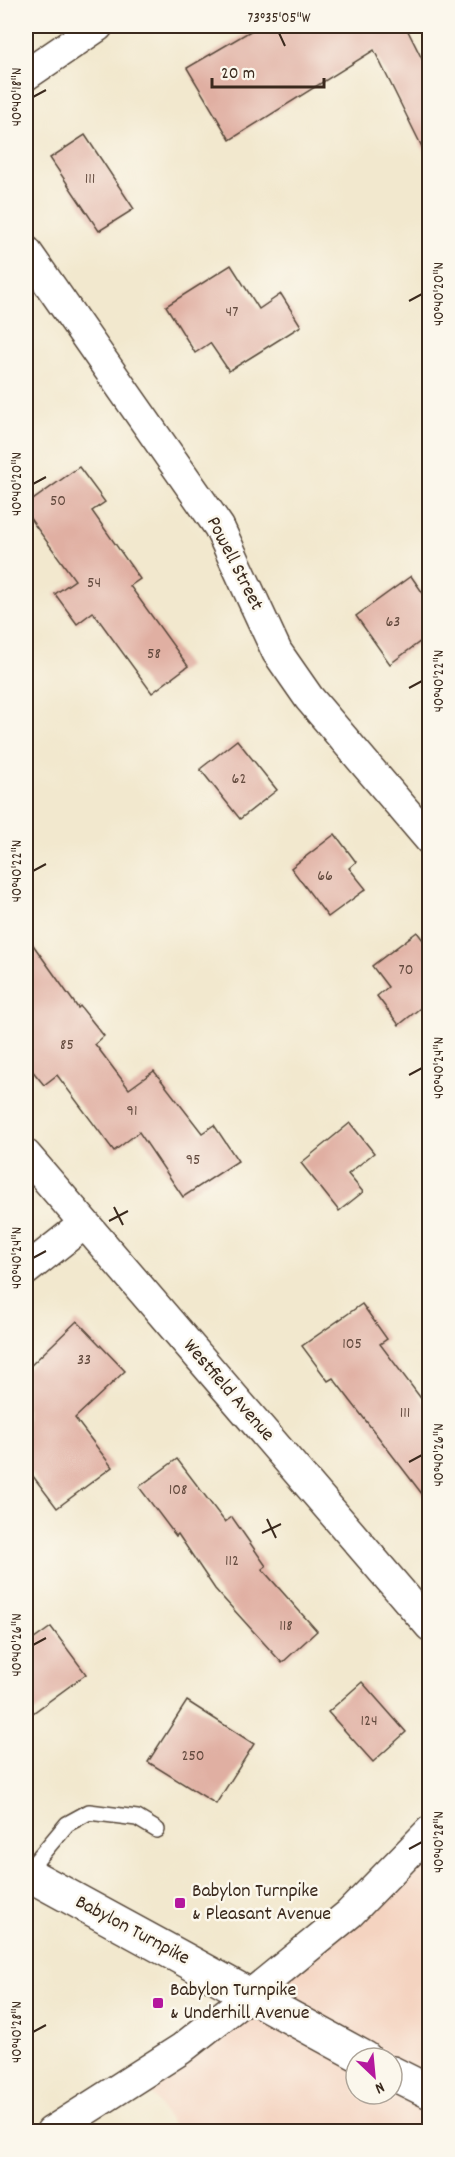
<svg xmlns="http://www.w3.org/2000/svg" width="455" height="2157" font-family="Dekko,sans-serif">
	<rect width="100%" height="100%" fill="#fbf7ec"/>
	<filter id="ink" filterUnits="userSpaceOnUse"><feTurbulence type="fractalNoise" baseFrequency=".0167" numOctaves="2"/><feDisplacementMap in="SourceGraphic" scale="12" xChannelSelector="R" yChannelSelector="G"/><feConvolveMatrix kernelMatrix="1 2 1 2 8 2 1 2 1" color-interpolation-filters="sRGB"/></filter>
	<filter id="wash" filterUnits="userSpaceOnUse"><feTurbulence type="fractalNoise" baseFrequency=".008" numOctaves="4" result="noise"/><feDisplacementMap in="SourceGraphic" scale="24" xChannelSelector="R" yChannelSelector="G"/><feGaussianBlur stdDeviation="1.35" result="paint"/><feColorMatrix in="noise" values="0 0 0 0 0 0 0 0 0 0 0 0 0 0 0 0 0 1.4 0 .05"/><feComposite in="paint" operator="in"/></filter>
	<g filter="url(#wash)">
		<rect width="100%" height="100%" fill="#f2e8ce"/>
		<path fill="#f4d3c0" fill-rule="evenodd" d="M429,1822v309h-253l-30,-47zM356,2058h36v36h-36z"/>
		<g id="blocks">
			<g fill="#e0afa2">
				<path d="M259,26h154l-6,3 22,44v88l-55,-111 -144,90 -43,-72z"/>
				<path d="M85,135l49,74 -35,22 -49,-73z"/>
				<path d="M231,265l28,44 22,-15 20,32 -72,45 -19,-28 -15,10 -29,-47z"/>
				<path d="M79,467l26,35 -13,9 48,68 -10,7 58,80 -36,27 -59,-81 -16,12 -22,-30 20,-14 -49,-67v-8z"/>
				<path d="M411,576l18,26v33l-39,29 -34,-48z"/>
				<path d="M237,740l40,50 -37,29 -40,-50z"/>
				<path d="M335,834l21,28 -7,6 17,21 -38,28 -37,-49z"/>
				<path d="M417,932l12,16v53l-30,24 -22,-29 11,-9 -16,-21z"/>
				<path d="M26,935l52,73 2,-2 24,30 -9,8 34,45 25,-18 48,62 12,-8 24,36 -55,36 -44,-65 -25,19 -57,-76 -13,10 -18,-22z"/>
				<path d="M350,1123l24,30 -26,21 15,18 -24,19 -38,-48z"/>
				<path d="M362,1304l25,35 -7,5 49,65v94l-96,-125 -5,3 -26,-35z"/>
				<path d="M77,1321l48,50 -50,47 37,49 -55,41 -31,-41v-97z"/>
				<path d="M177,1459l48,63 7,-5 34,49 -4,3 55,62 -35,32 -67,-74 -37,-55 -2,2 -37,-49z"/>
				<path d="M51,1627l35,47 -60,44v-73z"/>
				<path d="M362,1682l44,50 -33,30 -45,-50z"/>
				<path d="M187,1701l67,43 -38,60 -68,-42z"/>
			</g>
		</g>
	</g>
	<g filter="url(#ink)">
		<use href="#blocks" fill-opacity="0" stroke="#564638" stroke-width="1.5"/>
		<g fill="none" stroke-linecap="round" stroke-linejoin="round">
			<g stroke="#564638" stroke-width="18">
				<path id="service" d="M26,1873l41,-49 22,-12 48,6 20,12"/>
			</g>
			<g stroke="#564638" stroke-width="33">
				<g id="minor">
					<path d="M26,75l72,-49"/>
					<path d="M26,251l193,276 58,125 32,46 121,142"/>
					<path d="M26,1155l404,471"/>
					<path d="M26,1270l58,-46"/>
					<path d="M51,2132l130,-83 69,-54 99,-81 81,-83"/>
				</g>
			</g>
			<g stroke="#564638" stroke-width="36">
				<g id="primary">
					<path d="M26,1873l339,185"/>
					<path d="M392,2073l38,19"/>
				</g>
			</g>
			<use href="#service" stroke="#fff" stroke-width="15"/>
			<use href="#minor" stroke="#fff" stroke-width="30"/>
			<use href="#primary" stroke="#fff" stroke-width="33"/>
		</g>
	</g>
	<path fill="none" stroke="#3b2a1e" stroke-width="2" d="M279,33l6,13M33,97l13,-7M409,301l13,-7M33,484l13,-7M409,688l13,-7M33,871l13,-7M409,1075l13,-7M114,1207l9,18M109,1221l19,-10M33,1258l13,-7M409,1462l13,-7M267,1519l9,19M262,1533l19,-9M33,1645l13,-7M409,1849l13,-7M33,2032l13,-7"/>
	<g fill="#b5179e" stroke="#fbf7ec" stroke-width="2">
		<rect x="174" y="1897" width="12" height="12" rx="3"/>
		<rect x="152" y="1997" width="12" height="12" rx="3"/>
	</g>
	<g text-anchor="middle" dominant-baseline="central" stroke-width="5" stroke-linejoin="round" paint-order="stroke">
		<g font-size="16" fill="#644b3f">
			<text x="90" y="179">111</text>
			<text x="232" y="312">47</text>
			<text x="58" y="501">50</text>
			<text x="94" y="583">54</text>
			<text x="393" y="622">63</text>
			<text x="154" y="654">58</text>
			<text x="239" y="779">62</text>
			<text x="325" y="876">66</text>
			<text x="406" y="970">70</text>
			<text x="67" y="1045">85</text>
			<text x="132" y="1111">91</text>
			<text x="193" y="1160">95</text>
			<text x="352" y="1344">105</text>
			<text x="84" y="1360">33</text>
			<text x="405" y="1413">111</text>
			<text x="178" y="1490">108</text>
			<text x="232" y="1561">112</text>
			<text x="286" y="1626">118</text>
			<text x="369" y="1721">124</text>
			<text x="193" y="1756">250</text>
		</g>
		<g font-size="20" fill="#3b2a1e" stroke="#fbf7ec">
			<text transform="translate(234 564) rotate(63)">Powell Street</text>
			<text transform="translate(228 1391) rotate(49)">Westfield Avenue</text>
			<text transform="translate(132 1931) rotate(28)">Babylon Turnpike</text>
		</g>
		<g font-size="20" fill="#3b2a1e" stroke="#fbf7ec" text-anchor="start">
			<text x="192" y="1892">Babylon Turnpike<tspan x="192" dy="23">&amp; Pleasant Avenue</tspan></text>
			<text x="170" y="1991">Babylon Turnpike<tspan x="170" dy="23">&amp; Underhill Avenue</tspan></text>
		</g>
	</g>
	<rect width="455" height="2157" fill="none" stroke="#fbf7ec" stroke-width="66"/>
	<g transform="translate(374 2076) rotate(154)"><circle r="28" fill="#fbf7ec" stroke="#aea59a" stroke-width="1.5"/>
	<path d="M0-4.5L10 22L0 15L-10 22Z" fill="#b5179e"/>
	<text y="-9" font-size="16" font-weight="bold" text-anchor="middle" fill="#3b2a1e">N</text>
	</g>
	<path d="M212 78v9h112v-9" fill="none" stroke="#3b2a1e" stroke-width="3"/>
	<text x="221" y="78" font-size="18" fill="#3b2a1e" stroke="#fbf7ec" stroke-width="4.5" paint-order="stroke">20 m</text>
	<rect x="33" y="33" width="389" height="2091" fill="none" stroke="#3b2a1e" stroke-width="2"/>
	<g font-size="15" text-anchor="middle" fill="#3b2a1e">
		<text x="279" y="22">73°35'05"W</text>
		<text transform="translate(16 97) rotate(-90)" y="5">40°40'18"N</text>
		<text transform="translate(438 294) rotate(-90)" y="5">40°40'20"N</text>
		<text transform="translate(16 484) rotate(-90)" y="5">40°40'20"N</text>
		<text transform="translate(438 681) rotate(-90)" y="5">40°40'22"N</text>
		<text transform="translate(16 871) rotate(-90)" y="5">40°40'22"N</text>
		<text transform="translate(438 1068) rotate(-90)" y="5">40°40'24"N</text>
		<text transform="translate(16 1258) rotate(-90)" y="5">40°40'24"N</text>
		<text transform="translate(438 1455) rotate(-90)" y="5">40°40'26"N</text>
		<text transform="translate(16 1645) rotate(-90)" y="5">40°40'26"N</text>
		<text transform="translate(438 1842) rotate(-90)" y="5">40°40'28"N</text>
		<text transform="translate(16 2032) rotate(-90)" y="5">40°40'28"N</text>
	</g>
</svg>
